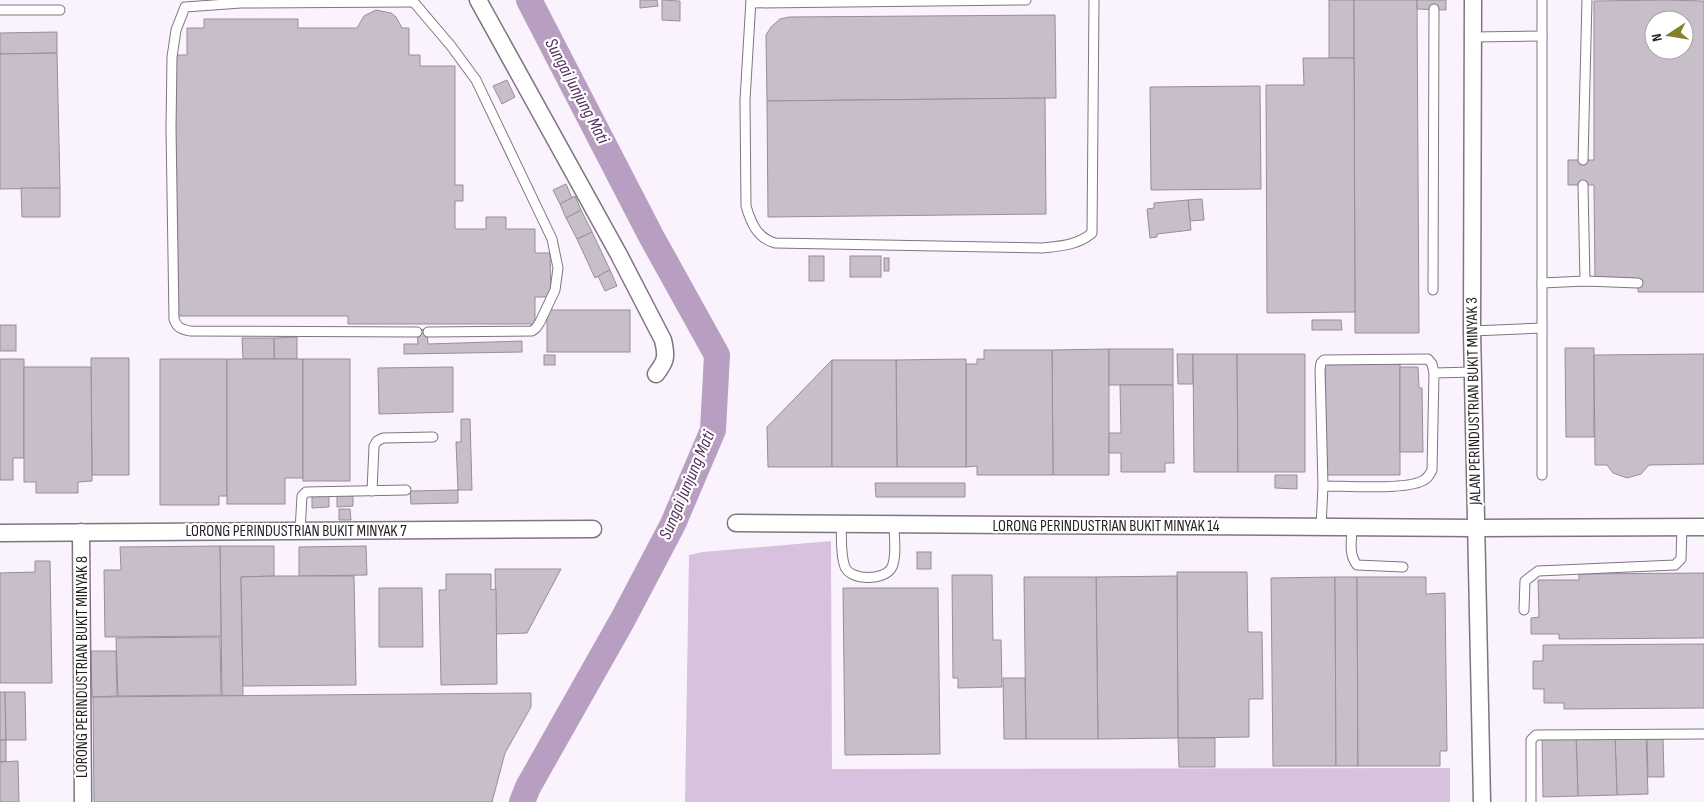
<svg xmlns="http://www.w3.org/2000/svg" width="1704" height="802" font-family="'Sofia Sans Condensed',sans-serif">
	<rect width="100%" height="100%" fill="#faf3fd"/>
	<path fill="#d7c1df" d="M831,541l1,228 618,-1v34h-765l4,-247 14,-3z"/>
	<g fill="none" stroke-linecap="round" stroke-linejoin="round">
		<path stroke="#b89fc1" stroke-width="26" d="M522,802l6,-15 95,-168 50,-95 40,-94 4,-75 -66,-119 -122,-236"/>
	</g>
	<g fill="#c7beca" stroke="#978e9a" fill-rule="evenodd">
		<path d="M640,0h17l1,6 -18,2z"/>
		<path d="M662,0l18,1v20l-18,-1z"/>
		<rect x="1329" y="0" width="25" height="58"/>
		<path d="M1354,0h63l2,333h-64z"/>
		<path d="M1417,0h29v10l-29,-1z"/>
		<path d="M1666,0l38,1v291h-66v-12h-43l-1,-95h-26v-25h26v-159zM1654,20h30v30h-30z"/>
		<path d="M376,10l15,3 5,4 6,11h7v27h11v11h35v119h8v16h-8v28h31v-12h20v12h29v24h15l1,44h-16v27h-187v-8h-173v-261h12v-27h17v-9h94v9h59l7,-12z"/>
		<path d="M1055,15l1,83 -289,3 -1,-66 5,-8 9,-8 9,-2z"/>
		<path d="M57,32v21l-57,1v-21z"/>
		<path d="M57,53l3,135 -60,1v-135z"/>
		<path d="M1303,58h51l1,254 -88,1 -1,-228h38z"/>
		<path d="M507,80l8,17 -13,7 -9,-18z"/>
		<path d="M1260,86l1,103 -110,1 -1,-103z"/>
		<path d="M1045,98l1,116 -278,3 -1,-116z"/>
		<path d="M566,184l6,14 -12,6 -7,-14z"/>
		<path d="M21,188h39v29h-38z"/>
		<path d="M575,196l6,14 -15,8 -6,-14z"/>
		<path d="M1202,199l2,21 -14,1 -2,-21z"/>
		<path d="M1188,200l3,30 -34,4v3l-7,1 -3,-29 7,-1v-5z"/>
		<path d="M581,210l11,22 -15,7 -11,-21z"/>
		<path d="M592,232l18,38 -15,8 -18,-39z"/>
		<rect x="809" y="256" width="15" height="25"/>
		<rect x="850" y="256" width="31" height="21"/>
		<rect x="884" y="258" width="5" height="13"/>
		<path d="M610,270l7,16 -12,5 -7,-15z"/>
		<rect x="547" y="310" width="83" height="42"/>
		<path d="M1312,320h29l1,10h-30z"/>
		<rect x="0" y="325" width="16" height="26"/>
		<path d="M427,329l1,15 94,-3v11l-118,2v-10h14l-1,-14z"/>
		<path d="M297,337v22h-23v-21z"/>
		<path d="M242,338h32v21h-31z"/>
		<path d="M1565,348h29v89h-28z"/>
		<path d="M1109,349v126h-56l-1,-125z"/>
		<rect x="1109" y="349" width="64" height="36"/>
		<path d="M984,350h68l1,125h-76v-9l-11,1v-103h11v-5h7z"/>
		<path d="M1177,354h16v30h-15z"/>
		<path d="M1193,354h44l1,118h-44z"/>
		<path d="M1237,354h68v118h-67z"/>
		<path d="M1704,354v110l-55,1 -8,9 -14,4 -14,-5 -6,-8h-12l-1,-110z"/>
		<rect x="544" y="355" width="11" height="10"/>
		<path d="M91,358h38v117h-37z"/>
		<path d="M0,359h24v99h-11v22h-13z"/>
		<path d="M160,359h67v137h-8v9h-59z"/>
		<path d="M227,359h76v119h-18v26h-58z"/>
		<rect x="303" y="359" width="47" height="122"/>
		<path d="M966,359v108h-69l-1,-107z"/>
		<path d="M832,360v107h-64l-1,-40z"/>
		<path d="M832,360h64l1,107h-65z"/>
		<path d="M1325,363h75v112h-74z"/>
		<path d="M24,367h67l1,114 -14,1v11h-42v-11h-12z"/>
		<path d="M453,367v45l-74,2 -1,-46z"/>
		<path d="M1400,367h18l1,21h3l1,64h-23z"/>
		<path d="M1120,385h53l1,78h-9v9h-44v-19h-12v-20h12z"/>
		<path d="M461,419h9l2,71h-14l-2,-48h5z"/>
		<path d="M1275,475h22v14l-22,-1z"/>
		<path d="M875,483h90v14h-89z"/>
		<path d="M458,490v13l-47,1 -1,-13z"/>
		<path d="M337,494h16v12l-16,1z"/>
		<path d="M312,496h17v11l-17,1z"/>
		<path d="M339,509h11l1,11h-12z"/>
		<path d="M220,546h54v30l-33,1 2,119h-21z"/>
		<path d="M220,546l1,90 -116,1 -1,-67h17l-1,-23z"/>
		<path d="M366,546l1,29 -68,1v-29z"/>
		<rect x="917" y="552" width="14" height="17"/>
		<path d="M35,561h15l2,122h-52v-110l35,-1z"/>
		<path d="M495,569h66l-34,64 -31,1z"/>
		<path d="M1177,572h70l1,60h14l1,67h-14v38l-71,1z"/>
		<path d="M1704,573v65l-145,1v-5h-28v-16l8,-1 -1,-37h41v-6z"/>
		<path d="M446,574h45v16l5,-1 1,95 -56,1 -2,-95h7z"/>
		<path d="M952,575h40l1,65h8l1,47 -44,1v-10h-5z"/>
		<path d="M274,576h80l2,109 -113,1 -2,-109z"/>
		<path d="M1177,576l1,162 -80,1 -2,-162z"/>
		<path d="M1024,577h72l2,162h-72z"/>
		<path d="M1335,577l1,189h-63l-2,-188z"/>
		<path d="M1335,577h22l1,189h-22z"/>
		<path d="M1357,577h69v17l19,-1 2,158h-7v15h-82z"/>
		<path d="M379,588h43l1,59h-44z"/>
		<path d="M843,588h95l2,166 -95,1z"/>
		<path d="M220,637l1,58 -103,1 -2,-58z"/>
		<path d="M1704,644v64l-140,1v-6h-20v-14h-11v-28h10v-16z"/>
		<path d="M91,651h25l1,45 -25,1z"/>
		<path d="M1003,678h22l1,61h-22z"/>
		<path d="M0,692h5l1,48h-6z"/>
		<path d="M5,692h20l1,48h-20z"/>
		<path d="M531,693v14l-26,46 -13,49h-398l-1,-105z"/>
		<path d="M1646,734l2,60 -31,1 -2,-60z"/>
		<path d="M1576,735h39l2,60 -39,1z"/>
		<path d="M1576,735l2,61 -35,1 -1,-61z"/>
		<path d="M1178,738h37v29h-36z"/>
		<path d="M1647,739h16l1,38h-16z"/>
		<path d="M0,740h6v21l-6,1z"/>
		<path d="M18,761l1,41h-19v-40z"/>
	</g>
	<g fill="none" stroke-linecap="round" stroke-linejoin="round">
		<g stroke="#7e7581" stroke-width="11">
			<g id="service">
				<path d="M412,0l39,46 25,34 76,159 6,29 -3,22 -15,32 -4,6 -4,3 -104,1"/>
				<path d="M751,0l-6,100 1,106c5,17 11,32 29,37l268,5c18,-2 35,-3 49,-15l2,-233"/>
				<path d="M412,2l-171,1 -56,4 -9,23 -4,27 -1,71 3,191c3,9 7,10 16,12l227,1"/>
				<path d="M751,3l275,-3"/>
				<path d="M0,10h60"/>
				<path d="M1473,37l69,-1"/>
				<path d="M1583,160l4,-160"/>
				<path d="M1583,185l2,96"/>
				<path d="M1542,283l43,-2 53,2"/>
				<path d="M1433,290l1,-281"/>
				<path d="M1472,331l70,-3"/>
				<path d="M1542,475v-475"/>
				<path d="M1323,486l-3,-117 1,-6 3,-3 104,-1 4,5 2,9"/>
				<path d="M372,491l2,-45 3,-5 6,-3 50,-1"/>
				<path d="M841,524c1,13 -1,31 4,43 6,14 40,14 47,0 5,-12 2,-30 2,-42"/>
				<path d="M1321,527l2,-41c22,0 82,4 99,-5 5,-2 7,-5 10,-11l2,-97 39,-1"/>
				<path d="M1352,527c0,13 -4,27 5,38l46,2"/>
				<path d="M300,531l2,-35 4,-4 100,-2"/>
				<path d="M1524,610l1,-29 13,-10 137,-6 6,-6 1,-32"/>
				<path d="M1531,802v-62l5,-5 168,-1"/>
			</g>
		</g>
		<g stroke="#7e7581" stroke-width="19">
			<g id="minor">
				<path d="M478,0l140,253 45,87c4,17 3,21 -7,34"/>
				<path d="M1473,0l-1,331 10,471"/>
				<path d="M736,523l740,5 228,-1"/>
				<path d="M81,532l2,270"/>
				<path d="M0,533l593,-4"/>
			</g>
		</g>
		<use href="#service" stroke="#fff" stroke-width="9"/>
		<use href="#minor" stroke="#fff" stroke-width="16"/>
	</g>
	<g text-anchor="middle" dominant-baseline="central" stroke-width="4.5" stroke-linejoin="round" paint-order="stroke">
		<g font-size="16" fill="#211e23" stroke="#fff">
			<text transform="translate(1474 401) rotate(-91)">JALAN PERINDUSTRIAN BUKIT MINYAK 3</text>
			<text x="1106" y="526">LORONG PERINDUSTRIAN BUKIT MINYAK 14</text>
			<text x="296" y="531">LORONG PERINDUSTRIAN BUKIT MINYAK 7</text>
			<text transform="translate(82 667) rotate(-90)">LORONG PERINDUSTRIAN BUKIT MINYAK 8</text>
		</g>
		<g font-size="18" font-style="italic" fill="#543260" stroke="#fff">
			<text transform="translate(577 91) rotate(62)">Sungai Junjung Mati</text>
			<text transform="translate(687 485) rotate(-67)">Sungai Junjung Mati</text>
		</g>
	</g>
	<g transform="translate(1669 35) rotate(258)"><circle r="24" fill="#ffffff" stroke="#a6a5a7"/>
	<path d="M0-4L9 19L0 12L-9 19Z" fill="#85812a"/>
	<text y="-8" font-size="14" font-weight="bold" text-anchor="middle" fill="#211e23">N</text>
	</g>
</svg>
